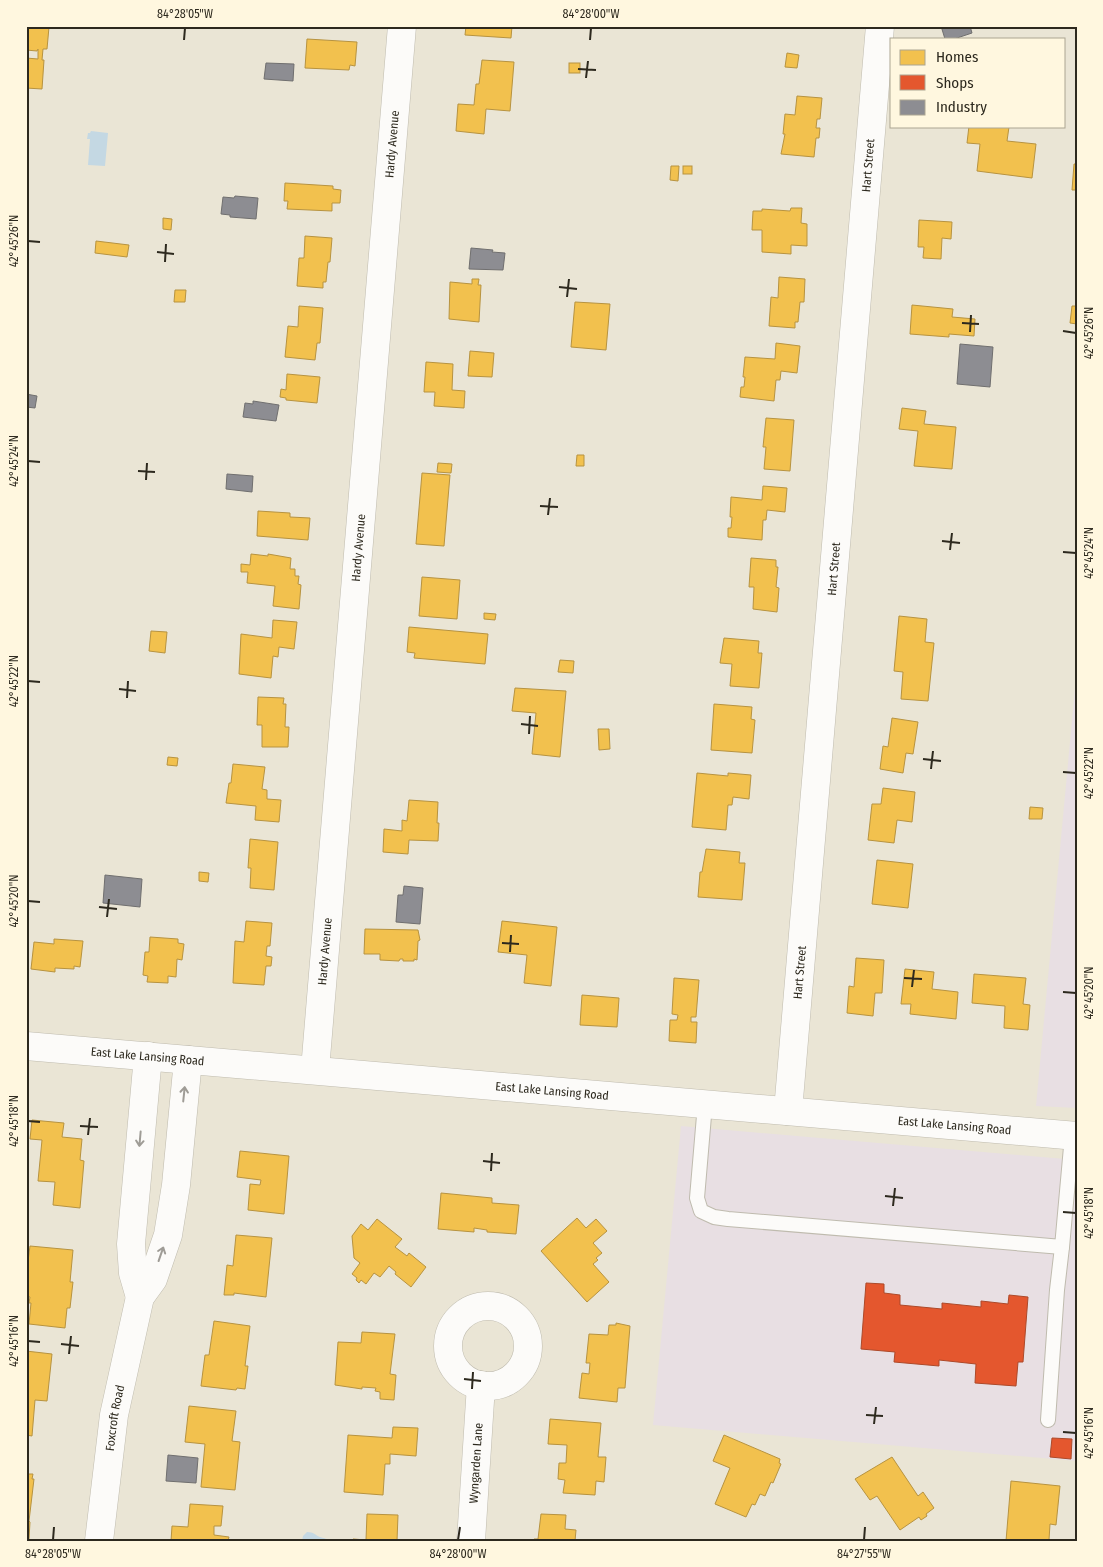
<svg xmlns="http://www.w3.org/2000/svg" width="1103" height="1567" font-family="'Fira Sans Condensed',sans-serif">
	<rect width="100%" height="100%" fill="#eae5d5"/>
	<g fill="#e8dfe3">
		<path d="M1077,667v441l-41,-2z"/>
		<path d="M681,1126l396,34v301l-424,-36z"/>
	</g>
	<g fill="#c4d8e3">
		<path d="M91,131l17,2 -3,33 -17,-1 2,-26h-3l1,-6h2z"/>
		<path d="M307,1532c7,0 8,3 13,5 5,2 7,1 10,4h-28l1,-5z"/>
	</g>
	<g fill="#f2c14e" stroke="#b79340">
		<path d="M26,26l23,1 -2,22h-4l-1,11h2l-2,29 -16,-1v-30l12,1v-10l-1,2 -11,-1z"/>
		<path d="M466,26h46l-1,12 -46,-3z"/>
		<path d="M307,39l50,3 -2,24 -5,-1 -1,5 -44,-2z"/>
		<path d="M787,53l12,2 -2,13 -12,-1z"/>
		<path d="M482,60l32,2 -4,49 -24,-2 -2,25 -28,-3 2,-27 16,1 2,-21h3z"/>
		<rect x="569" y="63" width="11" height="10"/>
		<path d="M797,96l25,2 -2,21h-3l-1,9h4l-1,10h-3l-2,19 -33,-3 4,-20h-2l2,-20 10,1z"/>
		<path d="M26,126h2l-2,26z"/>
		<path d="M969,126l40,1 -2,14 29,3 -4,34 -55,-7 3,-27 -13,-1z"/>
		<path d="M1074,164h3v26h-5z"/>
		<path d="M671,166h8l-1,15 -8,-1z"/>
		<rect x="683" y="166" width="9" height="8"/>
		<path d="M285,183l48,3v3l8,1 -1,13h-8v8l-45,-2 1,-8h-4z"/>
		<path d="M791,208h11l-1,15 6,1v22l-16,-1v9l-29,-2v-22h-10l1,-19h9v-2l28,2z"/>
		<path d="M163,218l9,1 -1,11 -8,-1z"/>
		<path d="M919,220l33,2 -1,17 -9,-1 -1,21 -18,-1 1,-11h-6z"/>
		<path d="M305,236l27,2 -2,24h-2l-2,20h-3v6l-26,-2 2,-28h5z"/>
		<path d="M96,241l33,4 -2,12 -32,-4z"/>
		<path d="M779,277l26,2 -1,23h-4l-2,20h-3v6l-26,-2 2,-29 7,1z"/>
		<path d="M472,279h7l-1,6h3l-2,37 -30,-3 1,-37 22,2z"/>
		<path d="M175,290h11l-1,12h-11z"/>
		<path d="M575,302l35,2 -4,46 -35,-3z"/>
		<path d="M912,305l41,4 -1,8 23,2 -1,17 -25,-2v3l-39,-3z"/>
		<path d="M299,306l24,2 -3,35h-3l-2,17 -30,-3 3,-31 10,1z"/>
		<path d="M1072,306h5v18l-7,-1z"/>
		<path d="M776,343l24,3 -3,27 -16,-2 -1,9h-4l-2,21 -34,-4 1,-10h3l1,-10h-2l2,-20 30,2z"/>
		<path d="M470,351l24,2 -2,24 -24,-1z"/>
		<path d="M426,362l27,2 -1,26 13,1 -1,17 -30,-2 1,-14h-11z"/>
		<path d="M287,374l33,3 -3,26 -31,-3v-2l-6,-1 1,-8 5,1z"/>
		<path d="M902,408l24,3 -2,13 32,3 -4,42 -38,-3 4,-35 -19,-2z"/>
		<path d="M766,418l28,2 -4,51 -26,-2 2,-22h-3z"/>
		<path d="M577,455h7v11h-8z"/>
		<path d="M438,463l14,1 -1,9 -14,-1z"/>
		<path d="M422,473l28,2 -6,71 -28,-2z"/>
		<path d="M763,486l24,2 -2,24 -18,-2 -1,10h-3l-1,20 -34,-3v-9h3l1,-11h-2l1,-20 31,3z"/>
		<path d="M258,511l32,2v4l20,1 -2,22 -51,-4z"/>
		<path d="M251,554l17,2v-2l23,4 -1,11h5v7h4l-1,8 3,1 -2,24 -26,-3 2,-20 -28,-3 1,-11h-7v-8l9,1z"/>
		<path d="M751,558l25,2v7h2l-2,20 3,1 -2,24 -24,-3 1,-22h-5z"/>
		<path d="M422,577l38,3 -3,39 -38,-3z"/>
		<path d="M484,613l12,1 -1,6 -11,-1z"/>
		<path d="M899,616l28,3 -2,23 9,1 -6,58 -27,-2 2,-27 -9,-1z"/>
		<path d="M273,620l24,2 -3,27 -15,-2 -1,10 -5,-1 -2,22 -32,-4 2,-40 31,4z"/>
		<path d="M409,627l79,7 -3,30 -71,-6 1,-5 -8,-1z"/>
		<path d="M151,631l16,1 -2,21 -16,-2z"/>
		<path d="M724,638l35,3 -1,12h4l-3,35 -29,-2 2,-22 -12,-1z"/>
		<path d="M560,660l14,1 -1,12 -15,-1z"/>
		<path d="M515,688l51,3 -6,66 -28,-3 4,-41 -24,-2z"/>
		<path d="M258,697l26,1 -1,6h3l-1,23h4l-1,20h-26v-22h-5z"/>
		<path d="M714,704l38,3 -1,12 4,1 -3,33 -41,-3z"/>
		<path d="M892,718l26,4 -5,32 -7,-1 -3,20 -23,-4 3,-23 5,1z"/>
		<path d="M598,729h11l1,20 -11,1z"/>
		<path d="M168,757l10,1 -1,8 -10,-1z"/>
		<path d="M233,764l32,3 -3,22 5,1v9l14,1 -2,22 -24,-2 1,-14 -30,-3 3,-20h2z"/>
		<path d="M697,773l31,3v-3l23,2 -2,24 -16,-2 -1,8h-4l-2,25 -34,-3z"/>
		<path d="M883,788l32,4 -3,30 -15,-2 -3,23 -26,-3 4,-36h9z"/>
		<path d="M409,800l29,2 -1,21h2l-1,18 -29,-1 -1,14 -25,-2 1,-23 18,2v-11l5,1z"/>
		<path d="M1030,807l13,1 -1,11h-13z"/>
		<path d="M250,839l28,3 -4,48 -24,-2 1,-20h-3z"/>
		<path d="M706,849l34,3 -1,11h6l-3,37 -44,-3 2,-25h2z"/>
		<path d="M877,860l36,4 -5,44 -36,-4z"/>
		<path d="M199,872l10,1 -1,9 -9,-1z"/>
		<path d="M246,921l26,2 -2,23h-3l-1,10 6,1 -1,9h-5l-2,19 -31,-2 2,-42 9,1z"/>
		<path d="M502,921l55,6 -6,59 -27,-3 3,-28 -29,-3z"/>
		<path d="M365,929l53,1 2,10 -2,1 -1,19 -3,-1v2h-11v-2h-3l-1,2 -19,-1v-6h-16z"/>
		<path d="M150,937l28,2v4l6,1 -2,16 -5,-1 -1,18 -8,-1v7l-21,-1 1,-6 -5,-1 2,-23h4z"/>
		<path d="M54,939l29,2 -3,26 -6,-1v3l-19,-1v4l-24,-3 3,-27 20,2z"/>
		<path d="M856,958l28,2 -2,33h-7l-2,23 -26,-3 2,-27 5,1z"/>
		<path d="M905,969l29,3 -2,17 26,3 -2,27 -46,-5 1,-10h-10z"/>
		<path d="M974,974l52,4 -3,26 7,1 -2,25 -24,-2 1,-22 -33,-3z"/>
		<path d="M674,978l25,2 -3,37h-5v5h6l-1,21 -27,-2 1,-21h7l1,-5 -6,-1z"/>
		<path d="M582,995l37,3 -2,29 -37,-2z"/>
		<path d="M32,1120l32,3 -2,14 20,2 -2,21 4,1 -4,47 -27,-3 2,-23 -17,-1 4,-41 -12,-1z"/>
		<path d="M240,1151l49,5 -5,58 -36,-4 2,-26 10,1 1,-5 -24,-3z"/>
		<path d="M441,1193l51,5v5l27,2 -3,29 -29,-2v-2l-13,-2v4l-36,-3z"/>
		<path d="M577,1218l9,10 10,-9 11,12 -14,12 9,10 -6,5 2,2 -5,4 16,18 -22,20 -46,-51z"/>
		<path d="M377,1219l25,20 -7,8 12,9 2,-3 17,14 -15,20 -16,-13 1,-2 -7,-6 -9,11 -6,-4 -8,11 -5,-4 -2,3 -3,-3 1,-2 -5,-4 8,-11 -6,-5 -2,-22 9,-12 7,6z"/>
		<path d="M236,1235l36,3 -6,59 -32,-4v2h-10l3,-30 6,1z"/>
		<path d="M30,1246l43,4 -3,32h3l-3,26h-3l-2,20 -36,-4 2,-21h-2l1,-6 -4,-1v-20z"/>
		<path d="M214,1321l36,5 -5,40h3l-3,23 -8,-1 -1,2 -35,-4 4,-31h4z"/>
		<path d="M616,1323l14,3 -5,62h-7l-1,14 -38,-4 3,-25 7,1 1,-11h-4l3,-29 19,1 1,-10h7z"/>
		<path d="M362,1332l33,2 -5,40 6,1 -2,25 -14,-1v-7l-5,-1 1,-3 -14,-1v2l-27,-4 3,-43 23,1z"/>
		<path d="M26,1351l26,3 -5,47 -12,-1 -3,36 -6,-1z"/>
		<path d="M189,1406l47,5 -4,30 8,1 -5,48 -34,-3 4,-43 -20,-2z"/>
		<path d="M550,1419l51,4 -3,34h8l-2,25 -8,-1 -1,14 -32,-2 2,-13 -7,-1 1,-16h7l1,-18 -19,-1z"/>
		<path d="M393,1427l25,1 -2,28 -26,-2v10h-5l-2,31 -39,-3 4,-57 44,3z"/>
		<path d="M724,1435l56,24 -1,4 2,1 -8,19 -2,-1 -6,14 -5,-2 -5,11 -3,-1 -6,13 -31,-13 15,-36 -17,-7z"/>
		<path d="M892,1457l26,39 5,-4 11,16 -8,6 1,2 -6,4 -2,-3 -19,13 -23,-34 -7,4 -15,-21z"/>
		<path d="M26,1474h7l-1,5h2l-5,42 1,1 -1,17 -2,2z"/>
		<path d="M1011,1481l49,5 -4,39 -6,-1 -1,16 3,1h-46z"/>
		<path d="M190,1504l33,2 -2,20h-7v9l15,2 -1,4h-57l1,-15 16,1z"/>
		<path d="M367,1514l31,1 -1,26h-44v-2l13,1z"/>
		<path d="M541,1514l25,1 -1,14 11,1 -1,11h-41v-2h4z"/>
	</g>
	<g fill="#e4572e" stroke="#ad4929">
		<path d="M866,1283l18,1v9l16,2v10l42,4v-6l39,4v-6l27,3 1,-9 19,2 -5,65h-5l-2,24 -41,-3 1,-19 -37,-4v6l-45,-4 1,-10 -34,-3z"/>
		<path d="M1052,1438l20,1 -1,20 -21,-2z"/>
	</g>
	<g fill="#8d8d92" stroke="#706f6f">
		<path d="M941,26h29l2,7 -18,6h-9z"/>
		<path d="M266,63l28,1 -1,17 -29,-2z"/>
		<path d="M235,196l23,2 -2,21 -26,-2v-2l-9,-1 2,-17 11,1z"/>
		<path d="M471,248l22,2 -1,2 13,1 -2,17 -34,-1z"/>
		<path d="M960,344l33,3 -3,40 -33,-3z"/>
		<path d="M26,394l11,2 -2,12 -9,-1z"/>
		<path d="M253,401l26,4 -3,16 -33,-4 2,-14 8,1z"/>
		<path d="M227,474l26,2 -1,16 -26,-3z"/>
		<path d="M105,875l37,4 -2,28 -37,-4z"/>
		<path d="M404,886l19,2 -3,36 -24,-2 2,-27h5z"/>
		<path d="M168,1455l30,3 -2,25 -30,-2z"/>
	</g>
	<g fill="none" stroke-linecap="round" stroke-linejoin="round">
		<g stroke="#bfbbae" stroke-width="16">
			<g id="service">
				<path d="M705,1104l-8,94 4,13 13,6 14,2 334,28 10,-111"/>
				<path d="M1048,1420l9,-130 5,-43"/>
			</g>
		</g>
		<g stroke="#bfbbae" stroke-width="29">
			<g id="minor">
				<path id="s1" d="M315,1070l87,-1044"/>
				<path id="s2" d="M788,1111l92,-1085"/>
				<path d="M140,1297l-7,-24 -2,-29 17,-188"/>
				<circle cx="488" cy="1346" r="40"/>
				<path id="s3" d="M99,1541l15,-126 26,-118 13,-18 15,-44 8,-50 12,-125"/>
				<path id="s4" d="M471,1541l10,-156"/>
			</g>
		</g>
		<g stroke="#bfbbae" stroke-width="29">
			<g id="secondary">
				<path id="s5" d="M26,1046l1051,90"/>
			</g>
		</g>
		<use href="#service" stroke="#fcfbf9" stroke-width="14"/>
		<use href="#minor" stroke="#fcfbf9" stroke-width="28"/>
		<use href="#secondary" stroke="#fcfbf9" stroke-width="28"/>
	</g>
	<defs><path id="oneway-shaft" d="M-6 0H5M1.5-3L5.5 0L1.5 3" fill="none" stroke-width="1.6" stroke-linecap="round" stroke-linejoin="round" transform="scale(1.25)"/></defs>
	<g stroke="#9f9c96">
		<use href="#oneway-shaft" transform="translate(184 1094) rotate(-84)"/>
		<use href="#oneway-shaft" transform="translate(140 1139) rotate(95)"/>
		<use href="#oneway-shaft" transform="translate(161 1254) rotate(-71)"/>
	</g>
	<path fill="none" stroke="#2d291e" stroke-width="2" d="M184,40l1,-12M590,40l1,-12M578,69l18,1M586,78l2,-17M28,241l12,1M157,252l17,2M165,262l1,-18M559,287l18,2M567,297l2,-18M962,323l17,1M1063,331l13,2M970,332l1,-17M28,461l12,1M138,471l17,1M146,480l1,-17M540,506l18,1M548,515l2,-17M942,541l18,2M950,550l2,-17M1063,552l13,1M28,681l12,1M119,689l17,2M127,698l1,-17M521,724l17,2M529,734l1,-18M923,759l18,2M931,769l2,-18M1063,772l13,1M28,901l12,1M99,907l18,2M107,917l2,-18M502,943l17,1M510,952l1,-17M904,978l18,1M912,987l2,-17M1063,992l13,1M28,1121l12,1M80,1126l18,1M88,1135l2,-17M483,1161l17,2M491,1171l1,-18M885,1196l18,2M893,1206l2,-18M1063,1212l13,1M28,1341l12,1M61,1344l18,2M69,1354l2,-18M464,1379l17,2M472,1389l1,-17M866,1415l17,1M874,1424l2,-17M1063,1432l13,1M53,1540l1,-13M458,1540l2,-13M864,1540l1,-13"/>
	<g text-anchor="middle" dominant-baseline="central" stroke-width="5" stroke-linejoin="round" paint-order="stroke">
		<g font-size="12" fill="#2d291e" stroke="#fff7df">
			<text stroke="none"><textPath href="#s1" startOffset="929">Hardy Avenue</textPath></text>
			<text stroke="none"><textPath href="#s2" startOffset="949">Hart Street</textPath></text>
			<text stroke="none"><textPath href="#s1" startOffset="524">Hardy Avenue</textPath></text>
			<text stroke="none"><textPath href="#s2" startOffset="544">Hart Street</textPath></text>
			<text stroke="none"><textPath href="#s1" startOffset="119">Hardy Avenue</textPath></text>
			<text stroke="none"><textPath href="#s2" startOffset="139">Hart Street</textPath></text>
			<text stroke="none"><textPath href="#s5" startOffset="122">East Lake Lansing Road</textPath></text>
			<text stroke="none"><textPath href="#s5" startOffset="528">East Lake Lansing Road</textPath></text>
			<text stroke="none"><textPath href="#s5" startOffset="932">East Lake Lansing Road</textPath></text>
			<text stroke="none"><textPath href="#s3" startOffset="124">Foxcroft Road</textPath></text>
			<text stroke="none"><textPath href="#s4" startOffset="78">Wyngarden Lane</textPath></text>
		</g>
	</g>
	<rect width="1103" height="1567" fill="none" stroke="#fff7df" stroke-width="55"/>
	<rect x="890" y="38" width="175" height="90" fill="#fff7df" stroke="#aba592"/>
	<rect x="900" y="50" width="25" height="15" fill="#f2c14e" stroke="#aba592"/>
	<text x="936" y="62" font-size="15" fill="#2d291e">Homes</text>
	<rect x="900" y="75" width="25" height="15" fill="#e4572e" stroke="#aba592"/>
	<text x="936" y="88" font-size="15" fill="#2d291e">Shops</text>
	<rect x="900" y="100" width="25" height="15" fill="#8d8d92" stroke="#aba592"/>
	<text x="936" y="112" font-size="15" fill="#2d291e">Industry</text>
	<rect x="28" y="28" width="1048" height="1512" fill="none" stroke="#2d291e" stroke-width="2"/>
	<g font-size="12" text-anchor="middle" fill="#2d291e">
		<text x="185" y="18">84°28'05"W</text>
		<text x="591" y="18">84°28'00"W</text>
		<text transform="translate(14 241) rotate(-90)" y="4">42°45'26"N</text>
		<text transform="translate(1089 333) rotate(-90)" y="4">42°45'26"N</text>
		<text transform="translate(14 461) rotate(-90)" y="4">42°45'24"N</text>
		<text transform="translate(1089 553) rotate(-90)" y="4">42°45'24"N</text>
		<text transform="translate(14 681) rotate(-90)" y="4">42°45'22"N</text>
		<text transform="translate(1089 773) rotate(-90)" y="4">42°45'22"N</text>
		<text transform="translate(14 901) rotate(-90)" y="4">42°45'20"N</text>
		<text transform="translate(1089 993) rotate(-90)" y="4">42°45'20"N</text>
		<text transform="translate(14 1121) rotate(-90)" y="4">42°45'18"N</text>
		<text transform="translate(1089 1213) rotate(-90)" y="4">42°45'18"N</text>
		<text transform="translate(14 1341) rotate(-90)" y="4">42°45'16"N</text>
		<text transform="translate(1089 1433) rotate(-90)" y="4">42°45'16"N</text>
		<text x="53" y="1558">84°28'05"W</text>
		<text x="458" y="1558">84°28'00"W</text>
		<text x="864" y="1558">84°27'55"W</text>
	</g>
</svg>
